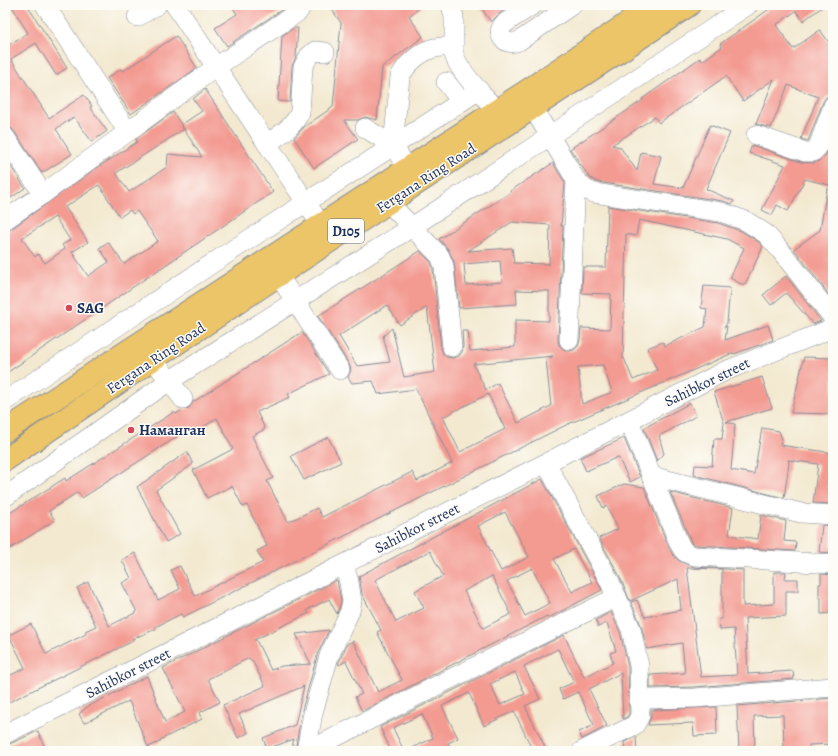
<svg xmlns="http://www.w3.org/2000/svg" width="838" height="756" font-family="Alegreya,serif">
	<rect width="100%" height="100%" fill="#fdfcf7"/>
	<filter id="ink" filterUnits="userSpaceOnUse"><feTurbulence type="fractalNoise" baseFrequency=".025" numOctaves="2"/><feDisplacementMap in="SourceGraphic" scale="8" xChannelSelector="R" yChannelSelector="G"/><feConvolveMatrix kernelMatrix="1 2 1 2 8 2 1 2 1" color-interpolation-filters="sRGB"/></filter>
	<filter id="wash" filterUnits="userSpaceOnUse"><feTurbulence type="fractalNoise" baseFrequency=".012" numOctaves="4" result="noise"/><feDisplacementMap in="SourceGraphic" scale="16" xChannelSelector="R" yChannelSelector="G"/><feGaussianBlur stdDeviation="0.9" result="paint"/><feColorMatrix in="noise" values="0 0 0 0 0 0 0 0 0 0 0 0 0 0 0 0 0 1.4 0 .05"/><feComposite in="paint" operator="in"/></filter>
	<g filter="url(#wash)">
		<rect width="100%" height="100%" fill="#f3e9d0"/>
		<g id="blocks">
			<g fill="#f39a91" fill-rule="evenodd">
				<path d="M11,5h16l40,63 -11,7 -20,-32 -25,16 38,59 35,-23 8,11 -2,1 17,24 -15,11 -18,-25 -18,12 16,25 -30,19 -28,-42 -4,-4 -5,-1v-79l23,-14z"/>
				<path d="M231,5h58l-62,41 -12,-18 22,-14z"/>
				<path d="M329,5h95l-15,11 14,21 -41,30 -5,53 -12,-3 -7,3h-14l14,19 -44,29 -20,-30 10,-11 29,-20 8,-84z"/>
				<path d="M479,5h33l-13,9 -8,8z"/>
				<path d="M775,5h50l-22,16 -7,-10 -20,14 17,24 27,-19 8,11 5,2v52l-7,2 -3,5 -15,39 -7,-2 17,-42 -30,-12 -17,43 -15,-4 18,-45 -31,22 -17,-25 -67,47 -4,-6 -43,28 8,2 17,24 4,-19 20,4 -7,28 29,4 27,-63 20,8 -24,56 28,12 -2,3 -9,-3 -126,-19 -8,-5 -19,-28 73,-49 -1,-1 58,-41 2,3 20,-14 -2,-3z"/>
				<path d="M294,28h4l-2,29 -4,9 -2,36 -12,-1 4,-65z"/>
				<path d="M176,36l21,32 -66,46 -24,-36 14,-9 2,2z"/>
				<path d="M205,89l68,103 -268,182v-143l6,-2 81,-58 45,-29 -1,-3 37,-27 11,17 -68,44 13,19 38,-25 1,-13 34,3 -21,-32 21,-14 -9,-12zM99,185l21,32 10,-7 3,4 4,-3 21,30 -34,23 -16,-22 -9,6 10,14 -21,14 -16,-24 16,-10 -23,-35zM55,217l15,23 -8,5 3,4 -20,14 -7,-9 -3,3 -13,-19z"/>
				<path d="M833,138v23l-4,11 4,1v13l-28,-7 -17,32 -11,-6 -5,10 -10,-5 23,-45 -36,-12 3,-8 49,17 12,1 4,-1 9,-7z"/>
				<path d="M5,162h3l17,26 -20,14z"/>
				<path d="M553,163l12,20 -4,43h2l-5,114 1,5 4,4 6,2 5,-1 4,-4 2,-6 1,-12 29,1 1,-35 -29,-1 1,-26h23l2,-61 110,17 23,8 18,11 4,5 -18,37h-4l-11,-6 14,-30 -17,-9 -88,-19 -3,16 -10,-2 -3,125 1,-1 9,22 24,-10 -10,-22 16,-6 2,4 40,-19 2,-18 -6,-1 3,-22 26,2 -3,35 -3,5 3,-2 -2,14 43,-15 5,15 -39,14 -1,-1 -167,72 -383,192 -2,-3 -26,13 1,2 -24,10 1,2 -128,63v-26l20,-10 -16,-33 22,-11 15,30 40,-20 -1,-3 11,-5 -19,-38 11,-6 21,44 28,-14 -15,-29 9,-5 -9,-18 13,-7 23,47 22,-11 -9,-19 9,-4 15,30 68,-34 -6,-11 10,-5 -20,-41 -4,2 -11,-21 -25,12 -14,-28 40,-21 -16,-31 -24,16 -4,-5 -107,69 -4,-6 -29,19 6,9 -50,32v-36l60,-38 1,3 108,-69 2,2 6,-4 7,-2 4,-6 109,-70 27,42 -41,20 2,3 -33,15 8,17 -13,7 21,42 -6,3 21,41 29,-14 5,9 90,-45 5,9 35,-18 -36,-74 -38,5 -5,-13 -21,2 -4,-6 3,-7 -2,-6 -31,-48 102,-65 11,11 2,7 8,79 2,6 4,3 6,1 6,-2 3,-4 1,-6 -1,-15h6l2,20 45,-4v-27l34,1v-30l-33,-1 1,14 -58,4 -5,-46 -6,-13 -9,-10 72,-47 -1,-1zM512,222l38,3 -1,39 -35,-1 -2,-15 -44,3zM500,261l2,21 -36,3 -2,-21zM387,305l13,20 27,-18 8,65 -31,5 -12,-49 -9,8 7,26 -33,4 -18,-30zM553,356l-7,4 5,46 -33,17 -20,-40 -12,7 -13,-26zM603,365l9,27 -30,12 -4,-37zM488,394l17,35 -45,23 -17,-35z"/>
				<path d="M827,189l6,1v37l-4,25 4,7v41l-39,-51 26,-19z"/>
				<path d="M786,276l35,45 -8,3 -27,-31 -15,12 -8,-10z"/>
				<path d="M804,357l29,1v56l-42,-1z"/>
				<path d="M762,377l10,31 -46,14 9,2 -4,46 23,4 8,-46 17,3 3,8 -2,6 53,8 -5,36h5v15l-20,-1 5,-39 -30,-4 1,3 -5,35 -90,-23 1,-10 17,1 2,-27h8l2,-16 -10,-31z"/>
				<path d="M690,403l6,13 -37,20 5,18 -7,7 -13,-33z"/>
				<path d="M328,437l13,25 -37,18 -13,-24z"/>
				<path d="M624,438l16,39 -10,5 -12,-25 -32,14 -6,-13z"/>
				<path d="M187,452l6,12 -37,26 24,44 -14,8 -29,-55z"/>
				<path d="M542,479l60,111 -54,28 -1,-2 -185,95 -7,-14 7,-3 -16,-33 -7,4 -1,-1 9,-20 6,-3 25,51 24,-12 -25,-48 4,-2 -19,-36 -3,-18zM505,512l24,45 -28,14 -23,-45zM574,549l18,33 -20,10 -18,-33zM430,551l13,25 -28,15 9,17 -28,14 -21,-42zM532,568l18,35 -25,13 -18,-35zM492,576l19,38 -28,14 -19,-37z"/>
				<path d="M624,484l20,3 25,61 4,7 6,6 15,6 49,3v36l31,-2v-32h12l-1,7h13v12h-12v25l-41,2 3,56 45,-3 1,8 -100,8 -44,1v-13l35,-2 -3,-30 -35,6 -6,-24 -10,-23 6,-2 8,17 36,-7 -3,-31 -48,22 -11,-26 -20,-37 19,-9 -11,-23 -4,2 -5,-12zM687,568l35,1v50h-3l1,11 14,-1 3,46 -36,2z"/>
				<path d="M670,492l63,16 -4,27 29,4 3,-24 25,6 -2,20 12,1 -1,9 -98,-6 -5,-1z"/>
				<path d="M822,525l11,1 -2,20h2v7l-14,-1z"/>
				<path d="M821,574l12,1v38l-12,1v-16h-2v-14h2z"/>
				<path d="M337,580l4,21 -4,13 -8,-15 -22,11 2,3 -55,27h2l15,30 11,-4 29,-2 -15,-30 33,-4 -11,23 -16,57 -7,41h-4l3,-12 -27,10 -4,-11 32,-13 9,-39 -65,28 9,19 -10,5 -15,-33 42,-19 -13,-26 -1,1 -2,-3 -41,21 12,23 -21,11 3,6 -42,21v2l-12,5 -19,-46 -45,22 -5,-9 8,-7 60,-31 18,46 20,-10 -22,-44z"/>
				<path d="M611,612l9,20 8,35 1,46 -2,4 -4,2 -2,-46 -32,16 18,37 -25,13 -3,-7 15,-7 -16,-33 -15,7 -4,-10 15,-7 -16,-33 -34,17 16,33 -15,7 22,45h-14l-19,-40 -30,15 -15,-33 -27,13 16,32 -10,5 4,8h-46l27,-13 -11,-24 -29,14 11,23h-13l-11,-24 184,-92 20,42 29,-14 -3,-10 6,-2 -9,-28 -9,4 -2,-7zM515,672l10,22 -25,11 -10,-21z"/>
				<path d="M833,698v46l-24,1v6h-25l-1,-36 -29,1 1,35h-16l-2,-45z"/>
				<path d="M716,707l1,28 -23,1 -1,-13 -45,2 3,-9v-6z"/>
				<path d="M38,731l8,20h-41v-5z"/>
				<path d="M636,737l1,14h-12l-1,-9z"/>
			</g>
		</g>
	</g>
	<g filter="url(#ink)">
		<use href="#blocks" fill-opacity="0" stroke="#878c97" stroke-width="1"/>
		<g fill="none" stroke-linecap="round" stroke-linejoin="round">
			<g stroke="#878c97" stroke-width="20">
				<g id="minor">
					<path d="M45,5l83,127"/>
					<path d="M175,5l146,220"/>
					<path d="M451,5l3,12v37c4,17 30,42 42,56"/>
					<path d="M533,5c-8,5 -23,14 -30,20 -8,10 3,22 16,16l53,-36"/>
					<path d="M137,17l20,-12"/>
					<path d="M446,82l15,19"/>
					<path d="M533,108l43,72 9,9 9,4 127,19 25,9 20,13 15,17 52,67"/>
					<path d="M365,128l28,17"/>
					<path d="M756,135l49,17h8l5,-5 15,-41"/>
					<path d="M5,137l38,57"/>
					<path d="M267,144c12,-9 27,-17 33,-32l3,-45 6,-11 6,-5 10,1"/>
					<path d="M407,168l-14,-23 7,-68c5,-12 22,-27 35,-29 6,-2 13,-1 19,0"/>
					<path d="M388,202l52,54 4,10 8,81"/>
					<path d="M5,220l38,-26 173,-127 82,-55 4,-7"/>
					<path d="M279,276l61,94"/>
					<path d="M569,340l7,-160"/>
					<path d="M153,359l30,40"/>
					<path d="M5,401l223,-148 251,-163"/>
					<path d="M629,421l50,122c4,9 7,11 16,13l138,8"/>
					<path d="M546,463l63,117 22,49 8,37 1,50 -5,9 -53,26"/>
					<path d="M651,476l150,37 32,2"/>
					<path d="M5,497l164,-116 243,-154 336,-222"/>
					<path d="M639,701l11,-2 45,-1 138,-11"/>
					<path d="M5,734l541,-271 179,-92 108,-43"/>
					<path d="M306,751l7,-38 16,-57 21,-45 2,-10 -3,-19 -5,-17"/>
					<path d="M308,751l136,-69 173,-85"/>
				</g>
			</g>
			<g stroke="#878c97" stroke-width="24">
				<g id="highway">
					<path d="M5,431l520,-339 130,-87"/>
					<path d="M5,460c127,-87 255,-173 384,-258 99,-66 201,-130 300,-197"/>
				</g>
			</g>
			<use href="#minor" stroke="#fff" stroke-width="19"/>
			<use href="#highway" stroke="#ecc569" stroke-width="22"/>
		</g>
	</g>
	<g fill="#d1495b" stroke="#fdfcf7" stroke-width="1.5">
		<circle cx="69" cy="308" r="4"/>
		<circle cx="131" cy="430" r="4"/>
	</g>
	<g text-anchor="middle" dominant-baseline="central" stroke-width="3" stroke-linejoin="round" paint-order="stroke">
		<rect fill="#fdfcf7" stroke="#5f6c8c" stroke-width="1" x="328" y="219" width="36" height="24" rx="3"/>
		<g font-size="14" font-weight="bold" fill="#1b2f5e">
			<text x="346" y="231">D105</text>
		</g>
		<g font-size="15" fill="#1b2f5e" stroke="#fdfcf7">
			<text transform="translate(426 178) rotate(-33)">Fergana Ring Road</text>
			<text transform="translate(156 358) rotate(-34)">Fergana Ring Road</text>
			<text transform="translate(707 382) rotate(-26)">Sahibkor street</text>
			<text transform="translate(417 528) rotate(-27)">Sahibkor street</text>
			<text transform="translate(128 673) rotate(-27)">Sahibkor street</text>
		</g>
		<g font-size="15" font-weight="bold" fill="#1b2f5e" stroke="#fdfcf7" text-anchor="start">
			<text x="77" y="308">SAG</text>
			<text x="139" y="430">Наманган</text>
		</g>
	</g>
	<rect width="838" height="756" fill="none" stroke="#fdfcf7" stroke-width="20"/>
</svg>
